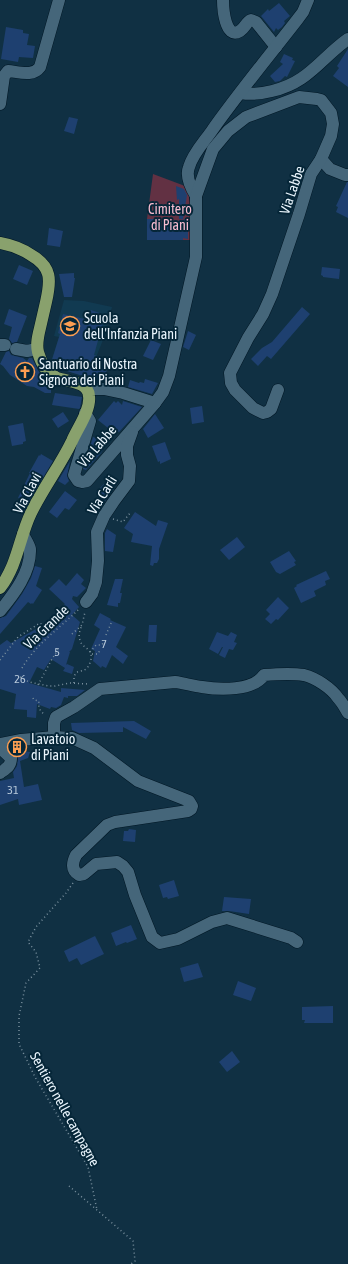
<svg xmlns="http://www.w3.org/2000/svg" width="348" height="1264" font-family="'Asap Condensed',sans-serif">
	<rect width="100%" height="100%" fill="#103043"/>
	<path fill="#113a51" d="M64,300l20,1 28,6 -9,33 -8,20 -5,7 -3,9h-4l-33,-11 9,-28 -5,-1z"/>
	<path fill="#623143" d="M153,174l32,12 4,3v9l3,14 2,28h-47v-21z"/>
	<g fill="#1e4070">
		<path d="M279,3l11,13 -6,5 1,2 -3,4 -4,3 -2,-2 -2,4 -13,-16 7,-7 1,2z"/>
		<path d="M6,27l17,3v3l6,1 -2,11 8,1 -2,12 -14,-1 -1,5 -17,-3z"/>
		<path d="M348,49v38l-15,-11 6,-8 -2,-2z"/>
		<path d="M284,54l9,4 -1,2 3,1 -8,16 -2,-1 -5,5 -5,1 -5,-6 13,-12 -3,-2z"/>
		<path d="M69,117l9,2 -4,15 -10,-3z"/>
		<path d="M347,182h1v36l-12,-6 2,-5 -2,-1z"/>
		<path d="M176,186l8,3 3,6 -4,24h-4v-20l-2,1z"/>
		<path d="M147,219h13v7h19v-6l9,-1v20l-5,-1v2h-36z"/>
		<path d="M49,228l14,3 -3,16 -13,-2z"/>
		<path d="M19,265l14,6 -6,14 -14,-6z"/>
		<path d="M322,267l18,2 -1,10 -16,-2v-1l-2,-1z"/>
		<path d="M74,273v5h1l-3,19h-8l-5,-23z"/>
		<path d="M302,307l8,7 -39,45 -4,-3 -9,10 -7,-7 11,-11 10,-6z"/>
		<path d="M9,309l18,7 -10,26 -5,1 -3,-4 3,-12 -8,-3z"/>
		<path d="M91,310l14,5 -11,40 14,5 1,4 -6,17 -20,-7v2l-29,-9 -3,-4 9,-29 -2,-1 5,-19 26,6z"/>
		<path d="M188,331l8,4 -7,15 -6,-3z"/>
		<path d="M151,340l10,4 -8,16 -10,-4z"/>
		<path d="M9,351l2,4 12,3 4,3 2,-3h3l7,14 12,12v9h-6l-11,-6 -7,-1 -17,-11 -7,-9 -3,-2 6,-12z"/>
		<path d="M145,379l13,4 -6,11 -24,-7 2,-7 9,3 1,-1 4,1z"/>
		<path d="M55,393l27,4 -2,11 -1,1 -27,-4z"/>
		<path d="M114,401l2,2 2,-2 4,4 1,-4 19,6 -23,25 -11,-4 -10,-8z"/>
		<path d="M202,406l2,16 -12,2 -2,-16z"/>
		<path d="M63,412l6,9 -11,7 -6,-9z"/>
		<path d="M155,414l9,14 -16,10 -5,-9z"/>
		<path d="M23,423l3,18 -3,1v2l-11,2 -4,-20z"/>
		<path d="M93,437l8,3 -2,7 4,2 -2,4 -15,17 -3,-1z"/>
		<path d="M165,442l6,17 -11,5v-3l-2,1 -6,-16z"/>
		<path d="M41,454l12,7 -25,42 -10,-5 12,-25h-1l10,-18 1,1z"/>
		<path d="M70,461l-3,15 2,5 -4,4 -7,-4z"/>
		<path d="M106,482l8,7 -9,12 -9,-9z"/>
		<path d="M65,491l12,9 -8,10 -4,-2 -8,10 -8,-6z"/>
		<path d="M135,512l21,14 2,-6 10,3 -9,26v10l-2,4h-3l-1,3 -3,-1 2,-19 -21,-4 2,-8 -9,-6z"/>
		<path d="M107,529l9,6 -3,17 -8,-1v-18z"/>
		<path d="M237,537l8,10 -16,13 -9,-10z"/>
		<path d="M289,551l7,10 -2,1 2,3 -16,9 -4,-2 -6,-10z"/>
		<path d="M35,566l7,2 -6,18 6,4 -9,14 -1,-1 -1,1 -3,-2 -28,32v-16l6,-2 16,-22 9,-16z"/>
		<path d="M326,571l4,8 -5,2 1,4 -12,6 2,5 -15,7 -7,-15 3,-2 -1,-1z"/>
		<path d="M77,573l7,7 -3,4 5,4 -9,9 -4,-1 -1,3 7,8 -7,8 8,7 -8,27 -3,3h1l-4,13 1,-1 7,3 -2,7 -9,-3 2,-3 -14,-9 -7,11 -7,-3 -8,16 32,9v-4l24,2 -8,6h-9v2l-4,-1 -3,8 -5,3 -5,-1 -1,2 -13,-5 -1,14 -9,-1v-7l-13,-1 2,-15 -16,-5v-44l7,-5 4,3 25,-14 4,-5 2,2 23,-22 -16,-15 10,-10 7,7z"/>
		<path d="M115,579h8l-3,14h2l-2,10h-2v4l-11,-2z"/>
		<path d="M278,597l11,11 -11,12 -2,-1 -5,5 -6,-5 5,-5 -4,-4z"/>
		<path d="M100,613l11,6 -1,1 16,7 -10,20 12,9 -5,8 -11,-9 -6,13 -4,-2 -1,2 -8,-7 2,-10 -4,-2 9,-20 -6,-4z"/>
		<path d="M149,625h8l-1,17h-8z"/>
		<path d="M217,632l11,4 3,-4 6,3 -3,7 3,1 -4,7 -4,-1 -4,9 -6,-3 4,-8h-1l-4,7 -9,-5z"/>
		<path d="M134,721l17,10 -5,8 -23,-12v5l-44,1 -7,-3 -1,-7z"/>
		<path d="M23,747v4l7,1 -2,6 -8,3 4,26 14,-3 4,16 -23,5 -1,-6 -18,6v-24l14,-3 -1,-6 4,-6 1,-7v-4l-4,-4 1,-2z"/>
		<path d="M129,829l7,1 -1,12 -12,-1 1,-10h4z"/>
		<path d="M174,880l5,16 -11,3 -1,-2 -4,1 -4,-13z"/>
		<path d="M224,897l27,2 -2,15 -20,-3h-7z"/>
		<path d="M131,925l6,14 -10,4 -1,-1 -10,4 -5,-13z"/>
		<path d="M95,936l9,18 -23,11 -4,-7 -8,4 -5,-11z"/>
		<path d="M198,963l5,14 -19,5 -4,-14z"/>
		<path d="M238,981l18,7 -5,13 -18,-6z"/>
		<path d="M333,1006v17h-29l1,-3h-3v-13z"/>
		<path d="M232,1051l8,11 -13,10 -8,-10z"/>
	</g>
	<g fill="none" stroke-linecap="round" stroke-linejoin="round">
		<g stroke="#011725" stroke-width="13">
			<g id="minor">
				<path d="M223,0c0,8 2,40 17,31 5,-3 6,-9 11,-11l5,2 20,25"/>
				<path d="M241,93c11,2 19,1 31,-2 36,-8 48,-32 76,-52"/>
				<path d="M0,104l4,-28 4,-5c11,1 25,6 32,-4l19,-67"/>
				<path d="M321,159l9,10 15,6h3"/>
				<path d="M196,196c-5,-8 -11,-19 -7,-29 4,-14 16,-26 24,-38 27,-38 56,-73 84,-109l6,-8 5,-12"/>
				<path d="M0,345h5"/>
				<path d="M16,349l11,2 10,-2"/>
				<path d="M87,389h17l19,4 32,10"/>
				<path d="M85,413l5,8 -16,54 4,6 4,1 5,-1 68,-78 8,-11 6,-16 27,-119v-61l17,-47 15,-18 18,-14 53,-20 18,2 4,1 10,13 2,11 -2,12 -10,23 -10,15 -12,40 -27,80 -9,20 -15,24 -18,35 1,10 4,7 18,18 10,5 4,-1 4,-3 7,-19"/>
				<path d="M86,602l6,-8 4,-12 2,-21 -1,-29 7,-16 10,-15 15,-20 1,-15 -3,-11v-9l5,-14"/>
				<path d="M0,611c14,-17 31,-39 30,-62 -1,-5 -5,-10 -7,-15"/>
				<path d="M54,737v-14l2,-6 18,-10 26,-18 75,-7c9,1 18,4 27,5 18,3 51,4 62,-12 12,-1 28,-2 40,0 12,3 27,13 34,23 4,4 7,10 10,15"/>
				<path d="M0,744l21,-4 33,-3 18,1 22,10 44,33 51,20 3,5 -1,3 -3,2 -73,11 -8,3 -31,30c-4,8 -5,15 3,20l5,-1 12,-10 21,-2 6,4 5,6 7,23 17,42 8,6 18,-4 34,-17 15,-4 64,20 6,4"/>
				<path d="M0,748l11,10c0,8 -4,10 -11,15"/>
			</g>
		</g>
		<g stroke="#011725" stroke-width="13">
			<path id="major" d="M0,243c11,2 22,6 31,12 21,12 20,25 15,47 -2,9 -4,17 -6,26 -2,8 -4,16 -2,24 3,11 8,21 19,26 11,4 31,3 32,18 2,14 -12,33 -17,45 -12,25 -29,47 -41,72 -12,25 -13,51 -31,75"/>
		</g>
		<g stroke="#7a909e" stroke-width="1.5" stroke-dasharray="1 3" stroke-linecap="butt">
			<path d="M113,519l10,3 7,-9"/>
			<path d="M72,634l10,-9 3,-13"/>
			<path d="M106,635l6,-14"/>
			<path d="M90,652l6,-7h6l1,-2"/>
			<path d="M92,654h6l2,-4 1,1"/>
			<path d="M0,660l18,-23 22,-14 12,11"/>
			<path d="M22,668c14,-24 38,-40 57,-59"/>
			<path d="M20,677l9,5 20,4h6l15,-3 19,1"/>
			<path d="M74,683v-7l3,-4c3,-1 6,-1 9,-3 4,-3 7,-13 4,-17 -3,-5 -9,-6 -10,-12 -2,-5 0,-10 2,-15"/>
			<path d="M38,685l14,-26 7,-11"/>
			<path d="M33,698l1,2 5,1c-1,7 1,10 6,14"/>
			<path d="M73,883l-7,10 -30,34 -8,15 8,10 4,16 -14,15 -7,33v28l16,33 53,90 9,43"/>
			<path d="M69,1186l64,55 2,20 -4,3"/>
		</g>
		<use href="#minor" stroke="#45667a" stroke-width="12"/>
		<use href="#major" stroke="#89a16d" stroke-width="12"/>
	</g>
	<defs>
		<g id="school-ring" transform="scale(1)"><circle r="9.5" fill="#052638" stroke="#fc9e52" stroke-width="1.5"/><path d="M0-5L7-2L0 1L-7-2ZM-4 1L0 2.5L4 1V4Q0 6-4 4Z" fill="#fc9e52"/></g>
		<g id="church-ring" transform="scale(1)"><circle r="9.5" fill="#052638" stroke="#fc9e52" stroke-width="1.5"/><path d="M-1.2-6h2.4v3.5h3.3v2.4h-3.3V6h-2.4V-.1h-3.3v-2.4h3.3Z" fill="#fc9e52"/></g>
		<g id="building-ring" transform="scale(1)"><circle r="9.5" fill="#052638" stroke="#fc9e52" stroke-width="1.5"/><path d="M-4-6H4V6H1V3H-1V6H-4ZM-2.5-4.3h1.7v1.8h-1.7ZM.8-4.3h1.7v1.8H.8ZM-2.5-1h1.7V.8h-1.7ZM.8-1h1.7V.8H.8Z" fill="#fc9e52"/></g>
	</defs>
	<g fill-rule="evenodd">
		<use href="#school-ring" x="70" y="326"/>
		<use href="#church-ring" x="25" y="372"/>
		<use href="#building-ring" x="17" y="747"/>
	</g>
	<g text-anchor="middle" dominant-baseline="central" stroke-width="4" stroke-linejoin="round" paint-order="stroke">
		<g font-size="12" fill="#b7c8da">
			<text x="104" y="644">7</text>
			<text x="57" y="652">5</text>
			<text x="20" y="679">26</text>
			<text x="13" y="790">31</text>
		</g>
		<g font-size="14" fill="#eaf5fd" stroke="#052638">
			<text transform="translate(292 190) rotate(-71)">Via Labbe</text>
			<text transform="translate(97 446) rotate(-49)">Via Labbe</text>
			<text transform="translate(27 493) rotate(-62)">Via Clavi</text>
			<text transform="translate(102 495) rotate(-58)">Via Carli</text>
			<text transform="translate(46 627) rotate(-44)">Via Grande</text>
			<text transform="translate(65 1109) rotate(61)">Sentiero nelle campagne</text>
		</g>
		<g font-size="14" fill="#f8bcd0" stroke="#052638">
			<text x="170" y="209">Cimitero<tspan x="170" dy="16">di Piani</tspan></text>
		</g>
		<g font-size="14" fill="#eaf5fd" stroke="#052638" text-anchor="start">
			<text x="84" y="318">Scuola<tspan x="84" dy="16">dell'Infanzia Piani</tspan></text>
			<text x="39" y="364">Santuario di Nostra<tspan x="39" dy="16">Signora dei Piani</tspan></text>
			<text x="31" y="739">Lavatoio<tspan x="31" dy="16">di Piani</tspan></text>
		</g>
	</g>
</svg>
